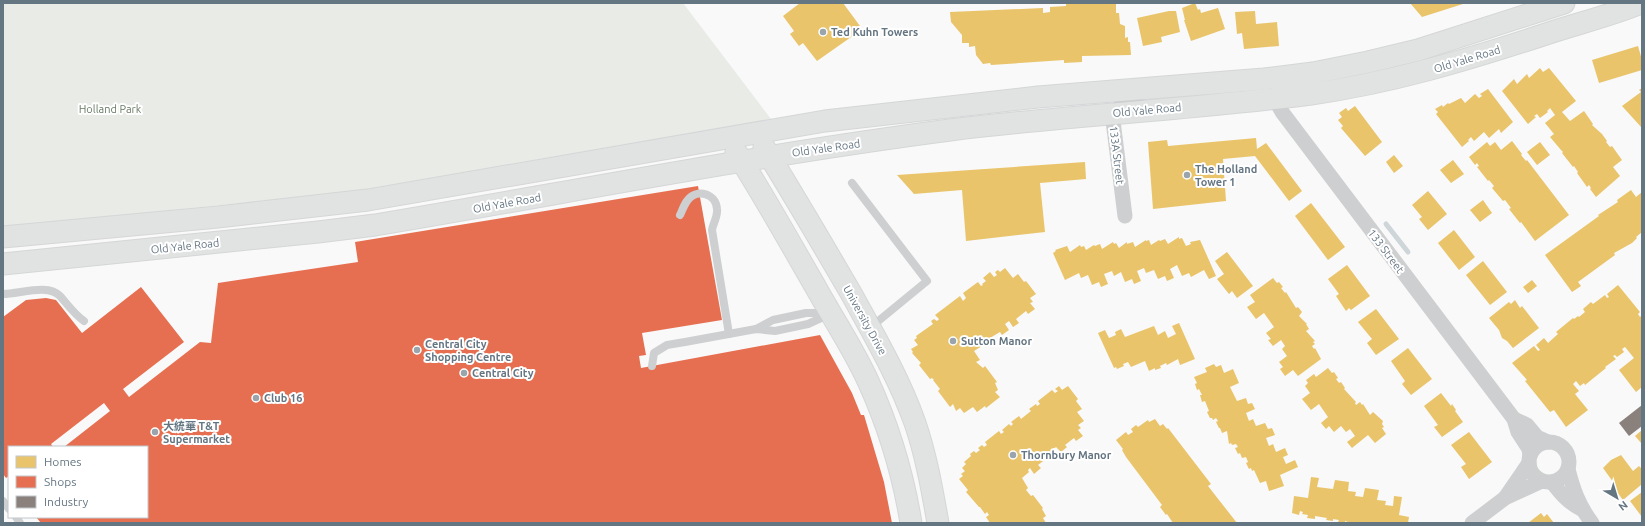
<svg xmlns="http://www.w3.org/2000/svg" width="1645" height="526" font-family="Ubuntu,'Noto Sans SC',sans-serif">
	<rect width="100%" height="100%" fill="#f9f9f9"/>
	<path fill="#e8ebe6" d="M3,3h680l88,116 -422,73 -346,35z"/>
	<g fill="#e9c46a">
		<path d="M800,3h43l17,23 -8,7 2,2 -37,26 -14,-18 -4,3 -9,-12 4,-3 -11,-15z"/>
		<path d="M1066,3h50v10h3l1,11 5,2v12l3,-1v5h2l1,13 -49,1v6l-18,1v-3l-73,5 -1,-2 -7,1 -7,-9 -1,-9 -6,1v-4h-7v-8l-11,-13 -1,-10 93,-4v5l7,-1v-5l16,-1z"/>
		<path d="M1195,3l3,7 2,-1 1,4 17,-5 7,21 -34,12 -7,-21h1l-3,-12z"/>
		<path d="M1410,3h56l-44,14z"/>
		<path d="M1169,11h7l4,21 -19,5 1,5 -19,4 -6,-28z"/>
		<path d="M1255,11l1,13 21,-2 2,24 -35,3 -2,-16 -5,1 -2,-22z"/>
		<path d="M1638,46l4,14v10l-43,13 -7,-23z"/>
		<path d="M1540,68l3,4 6,-4 27,33 -14,11 8,9 14,-10 9,13 -1,1 10,9 5,7 -1,1 4,5 2,-1 10,14 -9,7 7,9 -24,21 -6,-8 1,-1 -2,-3 -2,2 -10,-14 1,-1 -4,-6 -1,1 -11,-14 1,-1 -2,-2 -11,-13 4,-3 -9,-11 10,-8 -5,-7 -3,3 1,1 -8,6 -3,-4 -3,2 2,1 -8,7 -26,-33 12,-12 3,5 10,-10 2,4z"/>
		<path d="M1642,88v40l-20,-22 19,-14 -2,-2z"/>
		<path d="M1488,89l25,33 -12,11 -2,-4 -10,9 -5,-6 -10,9 -3,-4 -3,3 1,1 -7,6 -26,-33 2,-2 -3,-3 7,-4 1,2 5,-4 1,1 12,-6 4,5 10,-9 4,4 3,-2 -2,-2z"/>
		<path d="M1355,106l27,36 -17,14 -24,-28 2,-2 -5,-6 4,-3 -3,-4 7,-5 2,3z"/>
		<path d="M1256,138l1,11 9,-6 36,48 -13,10 -34,-45 -32,3 3,42 -73,8 -5,-67 19,-2 1,6z"/>
		<path d="M1512,141l10,13 -1,1 5,6 1,-1 42,55 -34,26 -14,-19 -1,1 -11,-14 2,-1 -6,-8 -2,1 -11,-13 2,-2 -5,-6 -1,1 -11,-14 2,-1 -2,-3 -2,2 -6,-8 18,-15 3,4 5,-4 6,8z"/>
		<path d="M1540,142l10,13 -13,10 -10,-13z"/>
		<path d="M1394,155l9,11 -9,7 -8,-11z"/>
		<path d="M1453,160l11,14 -13,9 -11,-13z"/>
		<path d="M1085,162l1,17 -46,4 5,49 -79,9 -4,-51 -48,4 -17,-19z"/>
		<path d="M1631,190l5,7 6,-5v40l-6,5 1,1 -5,5 -18,10 1,2 -37,27 3,4 -9,6 -27,-37 54,-39 -1,-1 20,-13 -1,-2z"/>
		<path d="M1428,191l19,23 -19,16 -9,-11 3,-2 -10,-12z"/>
		<path d="M1483,200l9,13 -12,9 -10,-12z"/>
		<path d="M1311,203l34,44 -17,13 -33,-44z"/>
		<path d="M1454,230l21,27 -16,13 -21,-27z"/>
		<path d="M1179,237v2l3,-1 4,8 5,-2 -1,-2 10,-2 16,36 -7,3 -5,-9 -13,7 -2,-4 -7,3 -5,-11 -7,4 4,9 -7,3 -2,-5 -7,3 -4,-9 -8,3 -2,-5 -7,3 4,10 -7,3 -2,-5 -7,3 -4,-10 -7,4 -2,-5 -8,3 4,10 -7,3 -2,-5 -7,3 -4,-10 -7,3 -2,-5 -14,7 -12,-27 3,-2 -1,-1 12,-4 3,6 10,-7 1,2 3,-1 2,4 8,-5 1,1 5,-2 2,5 11,-7 1,2 2,-1 3,5 8,-6v2l6,-2 2,5 11,-7v1l3,-1 2,5 8,-5 1,1 5,-2 3,5z"/>
		<path d="M1227,252l26,34 -16,12 -5,-7 -3,3 -12,-15 7,-5 -9,-13z"/>
		<path d="M1483,261l24,31 -17,13 -24,-30z"/>
		<path d="M1347,265l23,31 -19,14 -2,-2 -3,3 -10,-15 3,-2 -11,-15z"/>
		<path d="M1005,268l8,10 5,-4 6,8 2,-1 10,13 -6,4 3,4 -3,1 5,6 -7,5 -2,-3 -10,8 3,4 -6,4 -4,-6 -4,3 4,6 -7,5 -2,-3 -10,6 3,4 -7,5 -3,-5 -2,2 1,2 -8,5 6,9 -4,2 7,6 2,-2 12,16 -2,1 3,7 -3,2 5,5 -14,11 -1,-2 -8,6 -4,-5 -9,6 -4,-5 -4,3 -3,-7 -3,3 -12,-16 2,-2 -7,-9h1l-2,-2 -2,1 -11,-14 2,-2 -9,-10 1,-1 -2,-3 7,-4 -4,-5 3,-2 -1,-2 17,-12 -2,-3 3,-2 3,2 2,-2 -4,-4 25,-19 3,5 3,-3 -3,-5 15,-11 3,4 2,-1 -1,-1 4,-3 -3,-3 7,-6 4,5 3,-2 -2,-3 3,-2 2,2z"/>
		<path d="M1273,278l4,5 2,-1 4,5 -2,1 4,5 1,-1 10,16 2,-1 4,5 -3,4 8,8h-1l3,5 -3,2 9,10 -2,1 2,2 -3,2 2,3 1,-1 6,11 -23,17 -5,-6 -8,6 -5,-7 3,-2 -4,-5 8,-6 -5,-7 3,-3 -4,-6 -8,6 -5,-6 3,-1 -5,-6 8,-6 -10,-14 -8,6 -9,-12 8,-5 -5,-7z"/>
		<path d="M1532,280l5,6 -9,7 -5,-6z"/>
		<path d="M1618,285l22,27 -2,2 2,3 2,-2v72l-6,5 -17,-22 15,-12 -9,-11 -3,2 2,3 -7,5 -2,-2 -2,1 3,3 -11,8 1,1 -21,17 -1,-2 -4,3 -4,-5 -3,3 6,7 -4,3 13,16 -22,17 -12,-17 -4,2 -25,-31 2,-1 -15,-17 22,-17 4,5 2,-1 -4,-5 8,-7 4,5 10,-9 -2,-2 17,-14 1,1 4,-3 1,1 6,-5 -2,-3 8,-7 2,2 12,-9 2,3 2,-1 -2,-3z"/>
		<path d="M1515,300l5,8 2,-2 17,22 -26,20 -6,-7 -5,-3 -3,-8 -10,-12 20,-16 2,2z"/>
		<path d="M1376,309l23,30 -23,16 -9,-12 5,-4 -14,-17z"/>
		<path d="M1179,323l16,36 -15,6 -2,-6 -11,6 -1,-2 -6,3 1,2 -6,2v-2l-6,3 -4,-10 -14,6 -3,-5 -5,2 1,2 -7,3 -1,-2 -2,1 -16,-35 7,-3 4,8 7,-3 -1,-3 6,-3 4,8 29,-11 4,9 7,-4 3,7 8,-4 -4,-8z"/>
		<path d="M1408,348l24,31 -21,16 -9,-11 3,-3 -14,-20z"/>
		<path d="M1214,364l2,3 5,-2 3,8 9,-4 6,14 -9,4 7,14 9,-3 2,6 4,-1 3,6 -9,4 3,8 4,-2 3,7 9,-3 3,6 4,-1 3,7 -9,3 3,8 4,-2 3,8 9,-4 3,7 -5,2 3,7 9,-4 3,7 -18,8 4,11 -15,5 -3,-10 -6,2 -6,-13 -2,1 -1,-3 -2,1 -3,-6 2,-1 -2,-5 -4,1 -2,-5 -2,1 -3,-6 3,-1 -2,-3 -4,1 -1,-2 -2,1 -2,-13 -5,2 -2,-5h-1l-3,-6 2,-1 -2,-3 -3,2 -1,-2h-2l-3,-6 2,-1 -4,-10 -3,1 -2,-7h2l-3,-6 -2,1 -2,-6 2,-1 -3,-6 13,-5 -2,-4z"/>
		<path d="M1328,368l4,5 2,-1 4,6 -2,1 3,4 2,-1 4,6 -1,1 12,13 -1,1 1,2 4,-3 2,3 1,-1 7,11 3,-3 10,9 -1,3 2,3 -2,1 4,6 -11,9 -7,-8 -16,13 -5,-6 8,-6 -5,-7 -4,3 -5,-6 -7,6 -5,-6 -3,3 -5,-6 7,-6 -9,-13 -8,6 -9,-11 8,-6 -5,-7 3,-3 -2,-3 8,-6 2,3z"/>
		<path d="M1059,386l3,4 6,-4 10,13 -2,2 6,8 -5,3 7,9 -6,4 3,3 -3,2 5,6 -7,5 -2,-3 -9,7 2,2 -6,5 -5,-5 -4,3 4,6 -6,5 -3,-3 -9,7 3,3 -7,6 -4,-6 -2,2 1,2 -7,6 6,10 -2,2 5,6 2,-1 10,13 -1,1 4,7 -3,2 3,5h-56l-4,-6 3,-2 -2,-3 -2,2 -5,-7h-1l-13,-15 2,-2 -9,-11 4,-3 -2,-2 4,-3 -3,-3 4,-4 -2,-2 7,-6 -1,-2 4,-3 2,2 4,-3 -2,-2 4,-3 2,2 3,-2 -2,-3 14,-11 2,3 3,-2 -2,-2 7,-6 2,2 2,-2 -2,-2 8,-6 2,3 10,-8 -2,-2 7,-5 1,2 3,-2 -2,-3 14,-11 3,3 3,-2 -3,-2z"/>
		<path d="M1441,393l10,13 1,-2 4,6 -1,1 8,11 -21,15 -8,-10 4,-2 -14,-19z"/>
		<path d="M1155,419l5,7 3,-2 4,5 1,-1 43,56 -3,2 29,37h-64l-6,-9 -1,1 -6,-8 2,-2 -36,-48 -4,-7 1,-1 -7,-9 10,-8 2,3 5,-3 -2,-3 5,-4 2,2 10,-7 1,2z"/>
		<path d="M1642,430v14l-7,-8z"/>
		<path d="M1469,432l23,30 -23,17 -8,-12 5,-3 -15,-19z"/>
		<path d="M1621,455l12,16 6,-5 3,3v15l-19,16 -9,-12 2,-2 -13,-18 8,-8z"/>
		<path d="M1311,477l8,1 -2,9 16,2 2,-9 14,2 -1,9 8,1 -1,4 8,1 2,-9 14,2 -2,10 9,1 -1,4 8,1 1,-10 8,1 -3,18 10,2 -1,6h-57l-6,-2v2h-2l-5,-1 1,-2 -6,-1v2l-7,-1 1,-2 -12,-2v3l-8,-1 1,-3 -6,-1 1,-2 -3,-1 -1,4 -7,-2 2,-17 14,2z"/>
		<path d="M1642,492v25l-12,-16z"/>
		<path d="M1541,513l3,4 3,-3 7,9h-26z"/>
	</g>
	<path fill="#e76f51" d="M698,186l24,134 -80,13 4,22 -7,1 2,12 179,-33 32,58 9,22h3l20,67 8,41h-851l-5,-6h111v-70h-83l46,-36 -6,-8 -53,41 2,3h-44v29l-3,2 -3,-4v-157l23,-17 20,-2 10,2 26,33 59,-46 43,55 -61,47 6,8 71,-55 11,1 7,-60 140,-21 -3,-20z"/>
	<path fill="#8a817c" d="M1642,405v21l-13,10 -10,-13z"/>
	<g fill="none" stroke-linecap="round" stroke-linejoin="round">
		<path stroke="#ced6d9" stroke-width="5" d="M1386,224l22,28"/>
		<g stroke="#d5d6d7" stroke-width="23">
			<g id="secondary">
				<path d="M764,147c30,49 59,98 88,148 23,42 47,83 63,128 11,32 17,66 23,100"/>
				<path d="M736,152c28,44 53,89 79,134 17,31 38,62 53,95 21,46 35,93 43,142"/>
				<path d="M3,237l215,-20 150,-17 457,-79 213,-24 226,-18 49,-6 55,-11 50,-12 146,-47"/>
				<path d="M3,264l315,-32 57,-7c191,-32 382,-70 575,-95 120,-15 241,-20 361,-36 79,-11 156,-34 232,-59 32,-11 67,-19 98,-32"/>
			</g>
		</g>
		<g stroke="#cecfd0" stroke-width="8">
			<path d="M852,183l75,98 -56,46"/>
			<path d="M680,215c2,-4 4,-10 7,-14 9,-13 29,-8 30,8 1,8 -4,14 -5,21l17,104"/>
			<path d="M3,294c17,0 45,-11 57,2 8,9 14,18 24,25"/>
			<path d="M756,329l17,-9 33,-7h22"/>
			<path d="M652,366l2,-13 13,-8 18,-3 71,-13 19,2 33,-7 22,-10"/>
			<path d="M3,501l6,8"/>
			<path d="M16,517l4,6"/>
		</g>
		<g stroke="#cecfd0" stroke-width="15">
			<path d="M1270,90l12,22 232,307 4,13 11,17 1,7"/>
			<path d="M1125,216l-13,-103 34,-24"/>
			<path d="M1514,419l13,6 10,12 11,5"/>
			<circle cx="1549" cy="462" r="20"/>
			<path d="M1568,469c5,20 11,37 24,54"/>
			<path d="M1552,482c9,12 16,20 29,27"/>
			<path d="M1505,498l24,-35"/>
			<path d="M1472,523l33,-25 37,-17"/>
		</g>
		<use href="#secondary" stroke="#e1e2e2" stroke-width="21"/>
	</g>
	<g fill="#99a4ac" stroke="#fff" stroke-width="1.5">
		<circle cx="823" cy="32" r="4"/>
		<circle cx="1187" cy="175" r="4"/>
		<circle cx="953" cy="341" r="4"/>
		<circle cx="417" cy="350" r="4"/>
		<circle cx="464" cy="373" r="4"/>
		<circle cx="256" cy="398" r="4"/>
		<circle cx="155" cy="432" r="4"/>
		<circle cx="1013" cy="455" r="4"/>
	</g>
	<g text-anchor="middle" dominant-baseline="central" stroke-width="4" stroke-linejoin="round" paint-order="stroke">
		<g font-size="11" font-weight="bold" fill="#657683" stroke="#fff" text-anchor="start">
			<text x="831" y="32">Ted Kuhn Towers</text>
			<text x="1195" y="169">The Holland<tspan x="1195" dy="13">Tower 1</tspan></text>
			<text x="961" y="341">Sutton Manor</text>
			<text x="425" y="344">Central City<tspan x="425" dy="13">Shopping Centre</tspan></text>
			<text x="472" y="373">Central City</text>
			<text x="264" y="398">Club 16</text>
			<text x="163" y="426">大統華 T&amp;T<tspan x="163" dy="13">Supermarket</tspan></text>
			<text x="1021" y="455">Thornbury Manor</text>
		</g>
		<g font-size="11" fill="#657683" stroke="#fff">
			<text transform="translate(1467 59) rotate(-17)">Old Yale Road</text>
			<text transform="translate(1147 110) rotate(-5)">Old Yale Road</text>
			<text transform="translate(826 148) rotate(-8)">Old Yale Road</text>
			<text transform="translate(1117 155) rotate(83)">133A Street</text>
			<text transform="translate(507 203) rotate(-10)">Old Yale Road</text>
			<text transform="translate(185 246) rotate(-6)">Old Yale Road</text>
			<text transform="translate(1386 251) rotate(53)">133 Street</text>
			<text transform="translate(865 320) rotate(61)">University Drive</text>
		</g>
		<g font-size="11" fill="#687a64" stroke="#fff">
			<text x="110" y="109">Holland Park</text>
		</g>
	</g>
	<rect width="1645" height="526" fill="none" stroke="#657683" stroke-width="8"/>
	<rect x="8" y="446" width="140" height="72" fill="#ffffff" stroke="#c1c8cd"/>
	<rect x="16" y="456" width="20" height="12" fill="#e9c46a" stroke="#c1c8cd"/>
	<text x="44" y="466" font-size="12" fill="#657683">Homes</text>
	<rect x="16" y="476" width="20" height="12" fill="#e76f51" stroke="#c1c8cd"/>
	<text x="44" y="486" font-size="12" fill="#657683">Shops</text>
	<rect x="16" y="496" width="20" height="12" fill="#8a817c" stroke="#c1c8cd"/>
	<text x="44" y="506" font-size="12" fill="#657683">Industry</text>
	<g transform="translate(1617 498) rotate(142)" stroke="#ffffff" stroke-width="3" paint-order="stroke">
	<path d="M0-3L7 15L0 10L-7 15Z" fill="#657683"/>
	<text y="-6" font-size="11" font-weight="bold" text-anchor="middle" fill="#657683">N</text>
	</g>
</svg>
